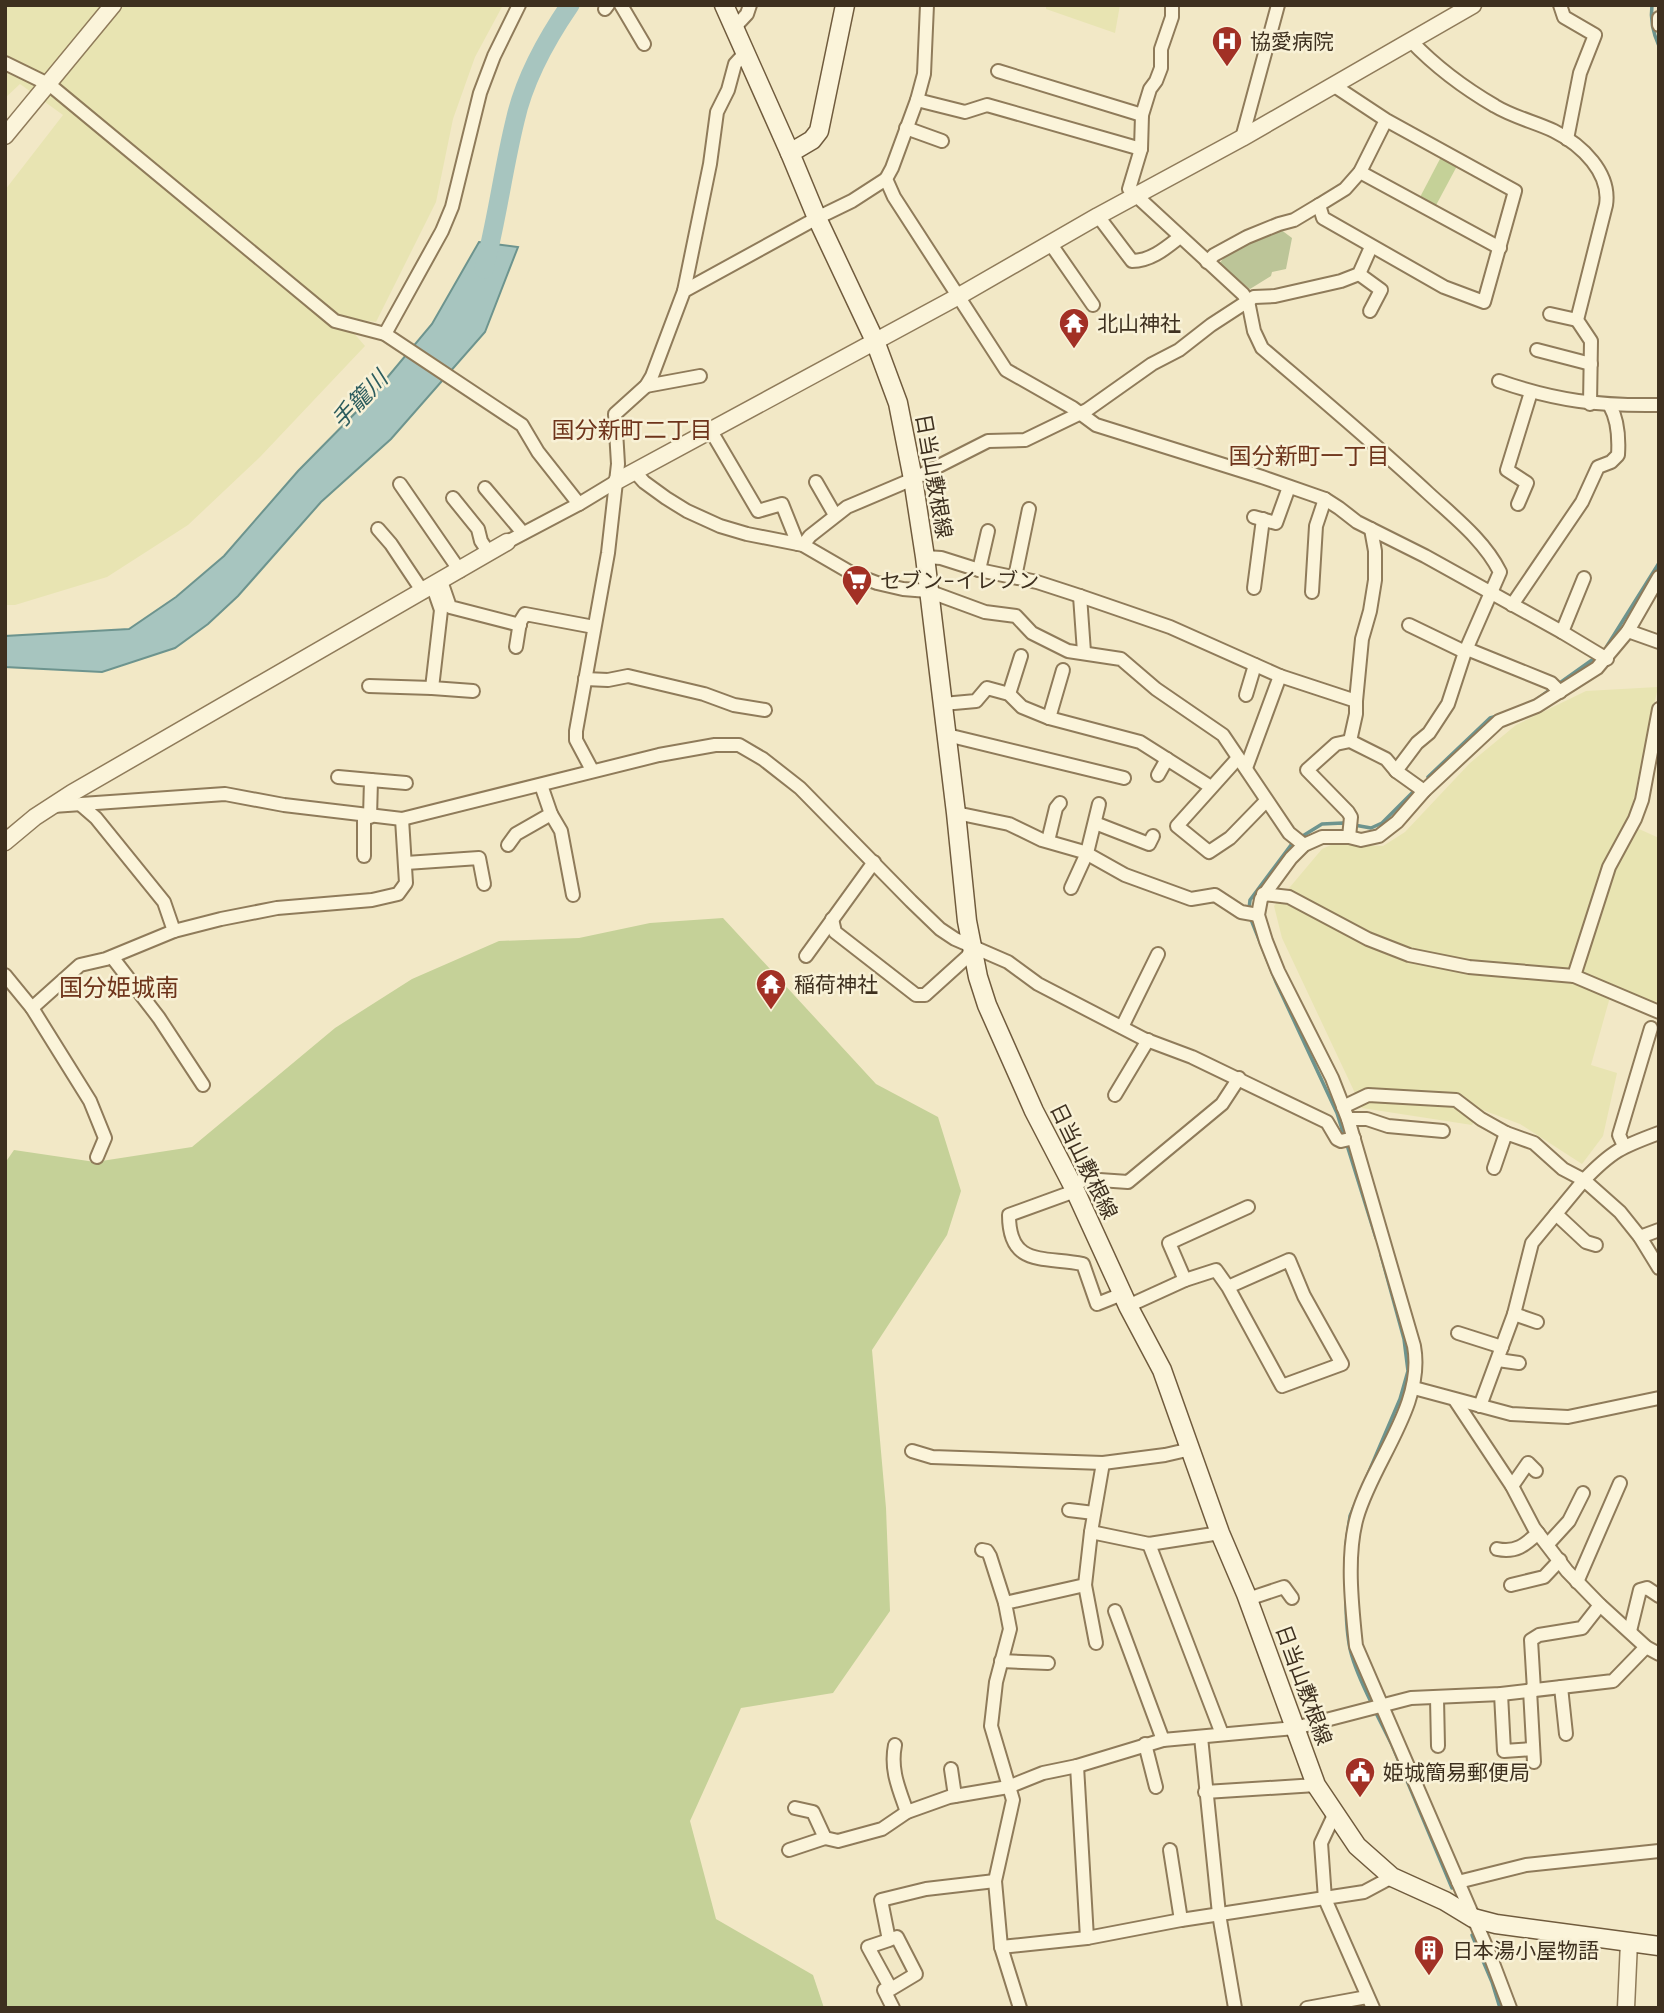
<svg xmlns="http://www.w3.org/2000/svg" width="1664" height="2013" font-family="Merriweather,'Noto Sans JP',serif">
	<rect width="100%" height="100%" fill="#f2e8c6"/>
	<g fill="#e8e4b2">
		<path d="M5,5h498l-28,52 -22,62 -17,83 -60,120 -36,-5 25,29 -105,111 -72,68 -81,52 -92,28h-10v-415l58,-75 -43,-31 -15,14z"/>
		<path d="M1046,5h74l-5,28 -69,-24z"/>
		<path d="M1658,687l-30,137 31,14v164l-49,-5 -19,68 26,8 -14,63 -21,28 -62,-40 -40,-15 -8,16 -110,-17 -80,-170 -8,-32 48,-57 11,-5 50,2 22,-14 65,-69 46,-38 70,-34z"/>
	</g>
	<g fill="#c5d198">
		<path d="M1441,157l16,9 -23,43 -16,-8z"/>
		<path d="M723,918l153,166 62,33 23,74 -14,44 -75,115 14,158 4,103 -57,82 -92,15 -51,113 26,98 97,56 11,33h-819v-845l9,-13 81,12 97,-15 143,-119 77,-49 87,-38 80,-3 71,-15z"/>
	</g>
	<path fill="#bcc598" d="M1280,229l12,9 -6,31 -14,3 -1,4 -21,13 -32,-24 9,-11z"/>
	<path fill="#a7c5bf" stroke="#6d948e" stroke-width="2" d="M479,242l39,5 -33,85 -94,107 -70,63 -83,94 -30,28 -33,24 -73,24 -97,-5v-31l124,-7 47,-32 48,-41 74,-85 73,-74 61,-73z"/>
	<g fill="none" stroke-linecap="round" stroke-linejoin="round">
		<g stroke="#6d948e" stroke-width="3.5">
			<path d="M1652,5c-2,15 1,28 7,41"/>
			<path d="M1607,646l52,-83"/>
			<path d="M1533,702l59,-42"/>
			<path d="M1428,777l62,-59 7,-2"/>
			<path d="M1301,837l21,-13 21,-1 28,5 11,-5 32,-32"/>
			<path d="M1249,909l1,-9 44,-59"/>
			<path d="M1250,917l26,65 61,131 39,125"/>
			<path d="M1346,1544l4,-28 50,-117 8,-28 -4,-32 -23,-84"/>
			<path d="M1346,1597c0,48 4,62 25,105"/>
			<path d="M1375,1711l17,34 60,143"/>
			<path d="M1472,1935l20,47 8,26"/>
		</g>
		<path stroke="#a7c5bf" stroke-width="19" d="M484,269c13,-49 19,-99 31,-148 9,-41 31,-81 55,-116"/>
		<g stroke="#8f7b5a" stroke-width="16">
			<g id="minor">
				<path d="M621,5l23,39"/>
				<path d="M927,5l-3,69 -7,26 -25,68 -6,11 8,18 112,173 67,38 23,17 166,52 63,22 14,9 18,14 68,34 137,76 45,27"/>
				<path d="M1172,5v12l-11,32v19l-5,13 -6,8 -8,26 -1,34 -12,40 114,105 5,7 6,30 8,17c56,48 112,95 166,145 26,24 56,47 72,79l-35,80 -17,52 -19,29 -12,10 -21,28"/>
				<path d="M1560,5l4,12 31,18 -15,38 -13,66"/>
				<path d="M605,9l3,-4"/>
				<path d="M1659,18v7"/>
				<path d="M734,28l13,-14 3,-9"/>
				<path d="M1411,41c24,25 53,47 84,65 18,11 40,16 59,25 28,14 57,42 52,74l-29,115 14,21 -1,63"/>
				<path d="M5,63l45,22 285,236 50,13 137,91 16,27 41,52"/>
				<path d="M998,71l144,44"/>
				<path d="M1333,85l53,35 129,71 -31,111 -40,-15 -121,-69 -4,-13 26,-16 15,-17 26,-52"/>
				<path d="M917,100l48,12 22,-7 154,44"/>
				<path d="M906,128l36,13"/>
				<path d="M1242,138l36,-133"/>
				<path d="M1360,172l140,76"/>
				<path d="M1098,216l34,45c19,0 34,-13 48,-24"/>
				<path d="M1050,243l43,62"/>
				<path d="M1207,262l7,-7 33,-18 32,-13 15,-4 25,-15"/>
				<path d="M1359,274l22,16 -11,21"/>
				<path d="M684,291l26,-127 7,-52 11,-22 7,-26 10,-11"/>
				<path d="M1550,314l27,6"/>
				<path d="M385,334l57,-103 10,-24 28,-114 14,-37 25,-51"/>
				<path d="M1537,350l54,14"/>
				<path d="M1499,381c57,20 100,25 160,24"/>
				<path d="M646,386l54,-10"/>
				<path d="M711,431l47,80 24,-7 16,40"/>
				<path d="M635,472l9,10 22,16 21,13 33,15 27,8 56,11 50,29 24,9 26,6 25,2 57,21 31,4 16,17 36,18 53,8 35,30 67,46 66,98 15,12"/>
				<path d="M816,482l19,33"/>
				<path d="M400,484l60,87"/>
				<path d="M485,488l38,45"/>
				<path d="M453,498l25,31 3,12 8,12"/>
				<path d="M1518,504l9,-21 -20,-13 24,-78"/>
				<path d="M1254,517l22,6 13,-36"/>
				<path d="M378,529l13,15 32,48"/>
				<path d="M507,542l72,-38 38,-23"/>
				<path d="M803,545l7,-9 37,-29 66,-28 75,-38 37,-1 62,-30 65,-46 27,-14 32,-25 43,-28 21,-1 66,-15 18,-7 12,-27"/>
				<path d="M925,557l16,1 38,12 58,12 43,14 90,31 110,49 76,25v13l-6,27"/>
				<path d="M979,570l9,-39"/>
				<path d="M1015,577l14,-68"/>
				<path d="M441,581l9,26 70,18"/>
				<path d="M433,587l8,23 -9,78 41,3"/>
				<path d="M1254,588l9,-69"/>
				<path d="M1312,592l4,-66 9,-27"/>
				<path d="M1080,596l4,56"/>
				<path d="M1512,605l70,-103 16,-35 13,-5 7,-7c1,-16 0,-35 -8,-49"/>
				<path d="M1409,625l56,27"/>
				<path d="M1628,631l31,11"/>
				<path d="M1562,632l22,-54"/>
				<path d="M516,647l4,-25 5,-8 69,13"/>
				<path d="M1467,649l84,34 9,9"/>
				<path d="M585,679l23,1 20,-4 76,18 30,11 31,5"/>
				<path d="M369,686l63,2"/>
				<path d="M1009,694l12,-38"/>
				<path d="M1246,695l9,-30"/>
				<path d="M1356,701l6,-62 8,-28 5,-31v-29l-4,-22"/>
				<path d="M943,704l33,-3 11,-13 22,6 13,13 27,11 91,24 71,45"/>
				<path d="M1049,718l14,-48"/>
				<path d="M947,735l177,43"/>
				<path d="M1238,758l-61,68 32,26 21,-14 36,-37"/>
				<path d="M1246,768l34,-92"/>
				<path d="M592,770l-16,-30v-9l32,-178 10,-89 -3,-50 31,-28 6,-10 32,-85 133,-73 35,-17 34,-22"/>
				<path d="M1158,775l9,-16"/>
				<path d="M338,777l33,3 -1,37"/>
				<path d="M371,780l35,3"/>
				<path d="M81,805l15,13 68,84 10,29"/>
				<path d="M53,806l172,-12 59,11 118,14 257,-64 56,-10h24l24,14 37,29 111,113 29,28 15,10 53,23 30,22 106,55 48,18 135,65 10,17 4,2 13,-3"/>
				<path d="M956,813l53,11 33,16 42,12 41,23 66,24 24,-4 26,17 17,3"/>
				<path d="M551,814l10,17 12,64"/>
				<path d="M1095,823l54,21 4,-8"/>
				<path d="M1349,837l2,-20 -3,-5 -41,-42 29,-26 14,-3 36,18 10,12 28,20"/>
				<path d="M1048,841l8,-33 4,-5"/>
				<path d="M508,845l8,-11 35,-20 -10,-29"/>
				<path d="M364,856v-40"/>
				<path d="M406,863l73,-5 5,26"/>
				<path d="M1071,888l16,-35 12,-49"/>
				<path d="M1263,894l26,3 79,42 41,16 60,12 105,9 85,36"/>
				<path d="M832,919l3,13 81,63h9l42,-38 6,-10"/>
				<path d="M806,956l68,-94"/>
				<path d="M112,957l47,61 44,67"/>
				<path d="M5,975l27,33 48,-43 26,-6 68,-28 47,-12 56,-11 95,-8 26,-6 8,-11 -4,-64"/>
				<path d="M1574,976l35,-109 26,-48 7,-19 17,-91"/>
				<path d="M32,1008l58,93 15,37 -8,19"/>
				<path d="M1122,1027l36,-73"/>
				<path d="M1115,1095l33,-55"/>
				<path d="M1343,1107l25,-12 88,5 25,19 25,14"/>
				<path d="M1348,1119h19l21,7 55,5"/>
				<path d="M1659,1133c-38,14 -47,18 -75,47l36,32 20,25 19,31"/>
				<path d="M1624,1146l-5,-11 32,-107"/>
				<path d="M1073,1186l12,-7 43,3 94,-78 17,-26"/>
				<path d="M1075,1191l-66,24c0,53 36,41 74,49l14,40 25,-10"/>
				<path d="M1556,1214l30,28 10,3"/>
				<path d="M1640,1237l19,-7"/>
				<path d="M1185,1280l-16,-37 79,-36"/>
				<path d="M1128,1306l57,-26 31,-10 12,17 54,99 60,-22 -38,-68 -15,-36 -61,27"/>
				<path d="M1514,1314l23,8"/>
				<path d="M1458,1333l44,14"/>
				<path d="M1498,1360l21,3"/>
				<path d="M1414,1388l97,26 57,3 91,-19"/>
				<path d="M1455,1400l57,86 22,42 33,43 33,34 46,42 13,7"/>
				<path d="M1480,1406l34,-92 18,-71 52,-63 -21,-11 -29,-26 -28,-10 -12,35"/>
				<path d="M912,1451l20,6 171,6 62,-8 26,-6"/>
				<path d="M1512,1486l16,-23 8,8"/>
				<path d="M1069,1510l25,3"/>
				<path d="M1091,1532l58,12 71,-11"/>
				<path d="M1149,1544l73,190"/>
				<path d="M1548,1544l21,-23 14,-28"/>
				<path d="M1497,1549c19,4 28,-4 41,-16"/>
				<path d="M982,1550l5,1 3,5 15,47"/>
				<path d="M1577,1582l43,-99"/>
				<path d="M1085,1585l11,58"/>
				<path d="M1511,1585l33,-8 16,-17"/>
				<path d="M1248,1599l36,-12 8,11"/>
				<path d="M1115,1611l48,129"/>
				<path d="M1630,1631l10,-41 7,-2 12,8"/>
				<path d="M1001,1661l47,2"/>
				<path d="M1561,1687l5,47"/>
				<path d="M1530,1690l4,72"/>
				<path d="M1534,1690l-3,-50 8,-5 43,-7 18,-23"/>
				<path d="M1501,1694l3,57 29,-2"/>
				<path d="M1437,1698l1,48"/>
				<path d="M1201,1737l18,177 16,94"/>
				<path d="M1145,1744l11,43"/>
				<path d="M895,1745c-5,25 4,44 12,67"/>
				<path d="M1077,1766l10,172"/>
				<path d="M951,1769l4,27"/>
				<path d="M1205,1792l111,-7"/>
				<path d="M795,1808l18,4 12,26 13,3 44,-12 25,-17 42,-15 59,-10 35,-14 34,-7 86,-26 132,-12 116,-30 90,-4 112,-13 33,-34"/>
				<path d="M1335,1813l-14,30 4,56 48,109"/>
				<path d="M789,1850l36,-12"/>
				<path d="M1170,1850l11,70"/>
				<path d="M1458,1882l68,-17 133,-14"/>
				<path d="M889,1940l8,-3 19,37 -25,15 -23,-42 21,-7 -8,-40 45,-11 69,-8"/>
				<path d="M1001,1947l86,-9 94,-18 183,-28 28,-15"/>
				<path d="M890,1989l-6,1 9,18"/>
				<path d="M1020,2008l-19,-61 -6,-66 18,-81 -22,-74 5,-44 14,-53 -5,-26 80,-18 6,-53 12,-69"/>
				<path d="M1307,2008l60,-11"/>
				<path d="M1510,2008l-19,-50 -135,-312c-4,-39 -10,-91 1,-129 16,-56 68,-112 57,-171l-66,-227 -16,-41 -54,-107 -12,-30 -8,-26 3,-16 30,-41 13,-13 18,-8h27l12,3 18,-4 18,-14 27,-31 75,-70 38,-15 60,-38 31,-37 31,-54"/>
			</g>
		</g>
		<g stroke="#8f7b5a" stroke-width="19">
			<g id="tertiary">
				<path d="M5,136l108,-131"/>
				<path d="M617,481l342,-185 139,-80 144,-78 231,-133"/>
				<path d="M5,842l30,-25 37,-24 435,-251"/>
				<path d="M1626,2008l3,-66"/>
			</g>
		</g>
		<g stroke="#705b3d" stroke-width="21">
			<g id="secondary">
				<path d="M724,5l66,148 27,65 58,123 23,62 15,76 12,78 31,256 11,108 11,56 9,28 47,106 39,75 55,120 34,64 58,163 26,61 70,191 41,61 35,31 53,24 28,17 23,6 163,22"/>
				<path d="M790,153l22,-13 7,-9 26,-126"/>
			</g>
		</g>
		<use href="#minor" stroke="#fbf4da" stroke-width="12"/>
		<use href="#tertiary" stroke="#fbf4da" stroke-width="16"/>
		<use href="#secondary" stroke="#fbf4da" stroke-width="18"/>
	</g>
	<defs>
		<g id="hospital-pin" transform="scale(1.575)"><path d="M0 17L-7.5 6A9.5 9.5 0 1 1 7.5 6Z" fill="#a23025" stroke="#f8f1d6"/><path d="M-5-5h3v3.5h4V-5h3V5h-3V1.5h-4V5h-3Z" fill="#fff"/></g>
		<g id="temple-pin" transform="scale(1.575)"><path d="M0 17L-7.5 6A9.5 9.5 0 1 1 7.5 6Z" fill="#a23025" stroke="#f8f1d6"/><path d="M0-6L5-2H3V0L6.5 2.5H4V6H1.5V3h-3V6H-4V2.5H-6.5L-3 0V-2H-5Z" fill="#fff"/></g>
		<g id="supermarket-pin" transform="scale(1.575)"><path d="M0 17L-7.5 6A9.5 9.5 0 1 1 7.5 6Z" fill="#a23025" stroke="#f8f1d6"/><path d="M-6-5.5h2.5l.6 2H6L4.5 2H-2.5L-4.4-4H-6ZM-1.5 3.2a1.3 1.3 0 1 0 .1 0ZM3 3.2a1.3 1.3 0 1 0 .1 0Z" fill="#fff"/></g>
		<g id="civic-pin" transform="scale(1.575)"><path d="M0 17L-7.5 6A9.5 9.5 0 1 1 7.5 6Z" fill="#a23025" stroke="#f8f1d6"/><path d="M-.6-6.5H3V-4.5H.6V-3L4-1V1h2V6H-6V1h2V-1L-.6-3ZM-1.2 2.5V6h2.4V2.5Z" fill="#fff"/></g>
		<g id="building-pin" transform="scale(1.575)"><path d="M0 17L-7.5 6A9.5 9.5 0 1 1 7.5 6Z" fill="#a23025" stroke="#f8f1d6"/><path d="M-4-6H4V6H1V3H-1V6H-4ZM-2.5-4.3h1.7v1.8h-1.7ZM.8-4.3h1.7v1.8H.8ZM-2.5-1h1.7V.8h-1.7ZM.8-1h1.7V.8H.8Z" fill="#fff"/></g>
	</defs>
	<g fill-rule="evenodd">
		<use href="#hospital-pin" x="1227" y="41"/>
		<use href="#temple-pin" x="1074" y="323"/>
		<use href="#supermarket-pin" x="857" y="580"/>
		<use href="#temple-pin" x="771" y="984"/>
		<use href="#civic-pin" x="1360" y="1772"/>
		<use href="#building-pin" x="1429" y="1950"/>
	</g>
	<g text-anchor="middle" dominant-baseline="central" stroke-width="5" stroke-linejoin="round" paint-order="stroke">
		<g font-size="21" fill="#3e301f" stroke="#f8f1d6" text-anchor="start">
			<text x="1250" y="41">協愛病院</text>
			<text x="1097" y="323">北山神社</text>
			<text x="880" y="580">セブン-イレブン</text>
			<text x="794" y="984">稲荷神社</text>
			<text x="1383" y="1772">姫城簡易郵便局</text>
			<text x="1452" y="1950">日本湯小屋物語</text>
		</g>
		<g font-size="21" fill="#3e301f" stroke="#f8f1d6">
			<text transform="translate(934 476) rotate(80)">日当山敷根線</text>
			<text transform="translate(1084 1161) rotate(64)">日当山敷根線</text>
			<text transform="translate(1304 1685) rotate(70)">日当山敷根線</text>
		</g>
		<g font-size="23" font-style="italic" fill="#2d5d5e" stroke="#f8f1d6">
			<text transform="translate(359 399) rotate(-46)">手籠川</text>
		</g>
		<g font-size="23" fill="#6e341b" stroke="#f8f1d6">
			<text x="632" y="429">国分新町二丁目</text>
			<text x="1309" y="455">国分新町一丁目</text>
		</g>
		<g font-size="24" fill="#6e341b" stroke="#f8f1d6">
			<text x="119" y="987">国分姫城南</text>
		</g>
	</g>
	<rect width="1664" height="2013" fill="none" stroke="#3e301f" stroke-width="14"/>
</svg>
